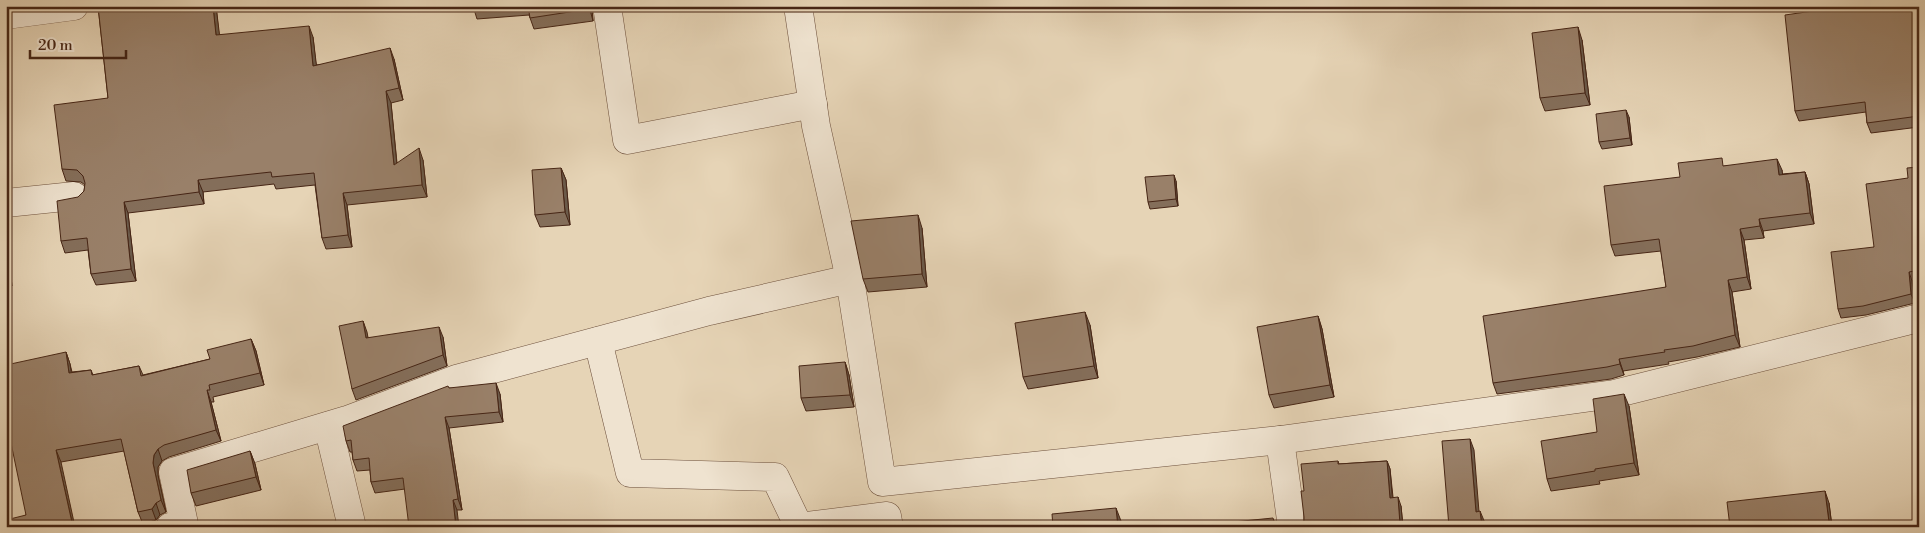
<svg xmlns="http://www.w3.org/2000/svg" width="1925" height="533" font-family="'Libre Bodoni',serif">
	<rect width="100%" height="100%" fill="#e6d4b6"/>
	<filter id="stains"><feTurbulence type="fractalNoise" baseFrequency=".004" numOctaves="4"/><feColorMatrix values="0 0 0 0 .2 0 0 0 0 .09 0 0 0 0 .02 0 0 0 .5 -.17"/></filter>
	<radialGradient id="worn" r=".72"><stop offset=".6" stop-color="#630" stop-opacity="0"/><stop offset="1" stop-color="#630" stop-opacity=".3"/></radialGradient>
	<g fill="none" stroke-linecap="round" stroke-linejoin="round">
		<g stroke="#6e513d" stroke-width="29">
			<g id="minor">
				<path d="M607,6l20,134 186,-36"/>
				<path d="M798,6l18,120 34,153"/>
				<path d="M6,15l68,-9"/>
				<path d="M6,203l68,-7"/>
				<path d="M598,341l32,132 145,4 24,50 88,-11 2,11"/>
				<path d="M328,426l24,101"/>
				<path d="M1280,440l12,87"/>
				<path d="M170,527l14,-3 -11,-52 174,-52 109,-41 253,-68 141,-32 32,203 398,-42 334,-46 305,-76"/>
			</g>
		</g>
		<use href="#minor" stroke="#efe3d0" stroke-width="28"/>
	</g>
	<g fill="#846e5a" stroke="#462515">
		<path d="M98,6h118l3,29 94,2 3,28 78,-6 9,41 -12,3 6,60 26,-3 4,37 -80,8 5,42 -26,2 -4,-11 -7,-53 -39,4 -2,-5 -71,8 1,12 -76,9 8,68 -40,4 -5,-11 -3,-24 -23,3 -4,-12 17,-44 6,-6 1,-6 -4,-3 -15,-1 -4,-12 46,-71z"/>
		<path d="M473,6h119v2l1,13 -59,8 -5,-14 -52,4z"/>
		<path d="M1919,6v121l-48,6 -4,-10 -1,-11 -67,9 -4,-10 39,-103z"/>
		<path d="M1582,40l8,65 -45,6 -5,-13z"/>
		<path d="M1629,117l3,28 -30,4 -3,-7z"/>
		<path d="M1725,166l57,4v4l23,-2 4,12 5,40 -51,7 1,7 -20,2 7,49 -19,3 8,55 -43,10 -29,5 1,2 -46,7 1,4 -13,4 -114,15 -4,-11 173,-96 -5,-36 -46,5 -4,-11 69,-68z"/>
		<path d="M1919,167v113l-7,1 3,22 -49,12 -25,3 -3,-9 36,-62 34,-69z"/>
		<path d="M561,168l5,12 4,45 -30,2 -5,-12z"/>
		<path d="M1176,181l2,25 -28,3 -2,-7z"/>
		<path d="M922,228l5,59 -59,5 -5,-13z"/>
		<path d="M6,234l6,52 -6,1z"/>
		<path d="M1318,316l4,13 12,68 -60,11 -5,-13z"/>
		<path d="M363,321l5,17 75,-1 4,29 -91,34 -4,-11z"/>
		<path d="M1090,325l8,53 -70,11 -5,-12z"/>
		<path d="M251,339l5,12 8,34 -51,12 1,5h-3l10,39 -52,16 -7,4 -4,6v8l8,37 -6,3 -4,5 -13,4 -5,-12 -14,-61 -63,11 -35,53 40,-163 4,12 2,8 19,-2 2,5 46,-9 4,9 67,-16z"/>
		<path d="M845,362l4,13 5,32 -48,4 -5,-13z"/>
		<path d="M449,388l51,6 3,28 -54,6 13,82h-5l-52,-21 -30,4 -4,-11 -1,-12 -13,1 -4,-11 -1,-8h-2l-4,-11z"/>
		<path d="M1629,406l10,69 -40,6 1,3 -49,7 -4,-12 50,-47z"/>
		<path d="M250,451l5,13 6,26 -65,16 -5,-13z"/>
		<path d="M1338,461l1,3 48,-3 3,8 3,28 8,9 2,21h-101l2,-3v-33z"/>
		<path d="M1829,503l3,24h-102z"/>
	</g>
	<g fill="#6b5a4a" stroke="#462515">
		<path d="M213,6h3l5,41 -5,-12z"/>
		<path d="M589,6h3v2l1,13z"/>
		<path d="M309,26l4,11 5,41 -5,-12z"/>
		<path d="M1578,27l4,13 8,65 -5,-12z"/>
		<path d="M390,48l4,11 9,41 -4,-12z"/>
		<path d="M386,91l5,12 7,73 -4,-11z"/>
		<path d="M1626,110l3,7 3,28 -2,-7z"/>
		<path d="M419,148l4,12 4,37 -5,-12z"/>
		<path d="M1777,159l5,11 2,16 -5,-11z"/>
		<path d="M561,168l5,12 4,45 -5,-13z"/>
		<path d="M1805,172l4,12 5,40 -4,-11z"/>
		<path d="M1174,175l2,6 2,25 -2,-7z"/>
		<path d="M198,180l5,12 1,12 -5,-12z"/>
		<path d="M343,193l4,12 5,42 -4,-12z"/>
		<path d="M124,202l4,11 8,68 -5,-12z"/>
		<path d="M918,215l4,13 5,59 -5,-13z"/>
		<path d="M1759,219l4,12 1,7 -4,-12z"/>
		<path d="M1740,229l4,11 7,49 -4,-12z"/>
		<path d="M6,234l6,52 -4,-13 -2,-12z"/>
		<path d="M1909,272l3,9 3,22 -4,-9z"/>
		<path d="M1728,280l4,12 8,55 -5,-12z"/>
		<path d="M1085,312l5,13 8,53 -4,-12z"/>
		<path d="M1318,316l4,13 12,68 -4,-12z"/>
		<path d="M363,321l4,11 3,17 -4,-11z"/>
		<path d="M439,327l4,10 4,29 -4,-11z"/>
		<path d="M251,339l5,12 8,34 -4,-12z"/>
		<path d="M66,352l4,12 3,21 -4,-12z"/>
		<path d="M1619,359l4,12 1,4 -4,-11z"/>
		<path d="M845,362l4,13 5,32 -4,-12z"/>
		<path d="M496,383l4,11 3,28 -4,-10z"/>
		<path d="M207,390l4,12 10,39 -5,-11z"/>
		<path d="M1624,394l5,12 10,69 -5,-12z"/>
		<path d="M445,417l4,11 13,82 -4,-11z"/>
		<path d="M1470,439l4,11 6,74 -4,-12z"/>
		<path d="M158,449l4,12 -4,6v8l8,37 -5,-12 -8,-37 1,-8z"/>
		<path d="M56,450l5,12 14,65h-2z"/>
		<path d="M250,451l5,13 6,26 -5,-13z"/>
		<path d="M1387,461l3,8 3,37 -3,-8z"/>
		<path d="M1825,491l4,12 3,24h-2l-1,-5z"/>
		<path d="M1398,497l3,9 2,21h-2l-1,-3z"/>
		<path d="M453,500l4,10 2,17h-3z"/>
		<path d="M156,503l4,12 -4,5 -4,-11z"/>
		<path d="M1116,508l5,13v6h-3z"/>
		<path d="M1480,511l5,12v4h-3z"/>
	</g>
	<g fill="#998069" stroke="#462515">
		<path d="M98,6h115l3,29 93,-9 4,40 77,-18 9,40 -13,3 8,74 25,-17 3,37 -79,8 5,42 -26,3 -8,-65 -42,4 -1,-5 -73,8 1,12 -75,10 7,67 -40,5 -4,-36 -26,3 -4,-40 21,-4 6,-6 1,-8 -2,-7 -6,-6 -15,-1 -8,-64 54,-7z"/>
		<path d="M473,6h19l-19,2z"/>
		<path d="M528,6h61v3l-59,9z"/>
		<path d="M1834,6h85v110l-52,7 -2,-21 -70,9 -10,-96 49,-7z"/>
		<path d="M1578,27l7,66 -45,5 -8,-65z"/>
		<path d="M1626,110l4,28 -31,4 -3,-28z"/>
		<path d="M1722,158l1,8 54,-7 2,16 26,-3 5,41 -51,6 1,7 -20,3 7,48 -19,3 7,55 -42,11 -29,4 1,2 -46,7 1,5 -13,3 -114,16 -10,-67 183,-29 -7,-48 -48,6 -7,-59 76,-9 -2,-14z"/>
		<path d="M1919,167v103l-10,2 2,22 -48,12 -25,3 -7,-57 43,-5 -8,-63 42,-6 -1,-10z"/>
		<path d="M561,168l4,44 -30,3 -3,-45z"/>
		<path d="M1174,175l2,24 -28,3 -3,-25z"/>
		<path d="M918,215l4,59 -59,5 -12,-58z"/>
		<path d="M6,261l2,12 -2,1z"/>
		<path d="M1085,312l9,54 -71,11 -8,-54z"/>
		<path d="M1318,316l12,69 -61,10 -12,-68z"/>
		<path d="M363,321l3,17 73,-11 4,28 -91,34 -13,-63z"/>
		<path d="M251,339l9,34 -51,12 1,5h-3l9,40 -52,15 -6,4 -4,6 -1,8 8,37 -5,3 -4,6 -14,3 -17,-73 -65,11 17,77h-67v-7l20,-5 -20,-96v-54l60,-13 3,21 22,-3 1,5 47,-9 2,10 69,-17 -3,-9z"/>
		<path d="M845,362l5,33 -49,3 -2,-32z"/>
		<path d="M496,383l3,29 -54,5 13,82 -5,1 3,27h-47l-6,-49 -32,4 -2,-24 -16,2 -2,-20 -5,1 -3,-15 105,-40 1,2z"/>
		<path d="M1624,394l10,69 -39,6v2l-48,8 -6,-38 56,-9 -4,-33z"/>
		<path d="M1470,439l6,73 4,-1 2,16h-33l-7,-86z"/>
		<path d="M250,451l6,26 -65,16 -4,-23z"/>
		<path d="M1338,461v3l49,-3 3,37 8,-1 2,27 -28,3h-70l2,-3v-7l-3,-26h3l-3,-27z"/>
		<path d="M1825,491l4,31 -39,5h-60l-3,-25z"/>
		<path d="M1116,508l2,19h-65l-1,-13z"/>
		<path d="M1273,518l3,9h-42l-1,-5z"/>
	</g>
	<rect width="1925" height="533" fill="none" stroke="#e6d4b6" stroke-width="25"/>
	<rect x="8" y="8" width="1910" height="518" fill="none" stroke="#462515" stroke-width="2.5"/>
	<rect x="12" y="12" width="1900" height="508" fill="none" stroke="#462515"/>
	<path d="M30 50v8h96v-8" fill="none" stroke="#462515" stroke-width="2.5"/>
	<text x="38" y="50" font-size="15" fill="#462515" stroke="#efe3d0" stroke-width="4" paint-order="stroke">20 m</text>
	<rect width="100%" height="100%" filter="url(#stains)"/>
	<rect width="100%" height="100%" fill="url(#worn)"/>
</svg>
